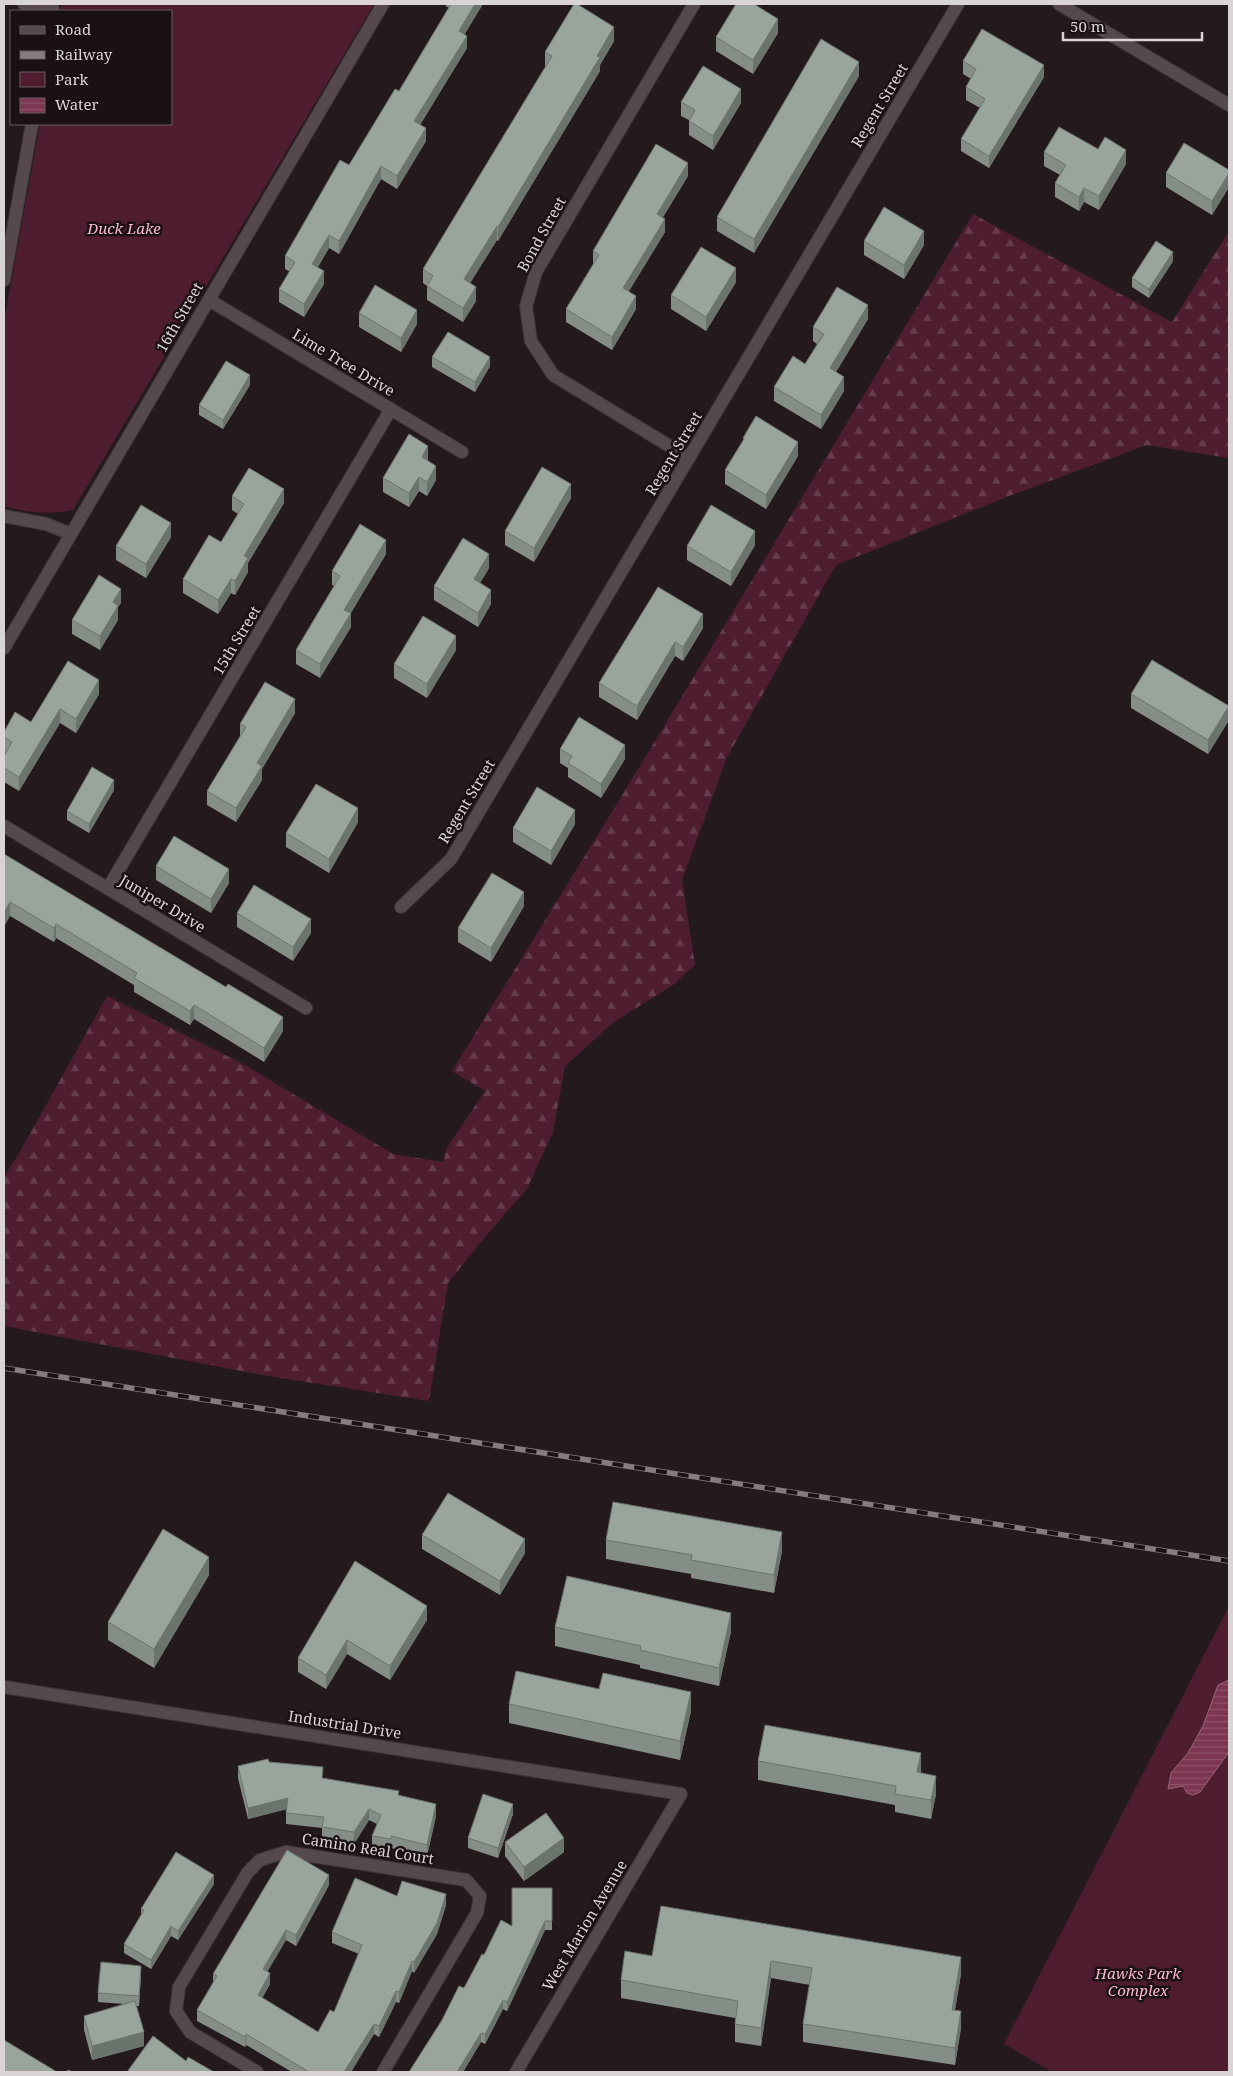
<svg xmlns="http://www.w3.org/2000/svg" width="1233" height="2076" font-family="'Noto Serif',serif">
	<defs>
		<pattern id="forest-firs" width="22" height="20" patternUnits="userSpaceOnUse" patternTransform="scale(1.25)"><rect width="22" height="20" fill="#4e1d30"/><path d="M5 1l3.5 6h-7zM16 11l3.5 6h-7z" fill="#673d4d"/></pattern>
		<pattern id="water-rules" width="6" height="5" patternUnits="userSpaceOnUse" patternTransform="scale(1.25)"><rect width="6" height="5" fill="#7c3651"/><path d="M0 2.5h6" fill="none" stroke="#8e5269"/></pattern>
	</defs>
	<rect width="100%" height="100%" fill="#241a1d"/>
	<g fill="#4e1d30">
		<path d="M62,4h312l-301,506c-22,5 -48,3 -69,-4v-185l36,-197h131v-113h-111z"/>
		<path d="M1229,1606v466h-177l-48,-28z"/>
	</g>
	<path fill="url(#forest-firs)" d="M973,214l199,108 57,-91v227l-82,-13 -138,51 -173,69 -109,192 -45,123 13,85 -22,20 -59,37 -49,44 -12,66 -26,57 -42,48 -37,46 -19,118 -161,-25 -264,-50v-149l17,-27 86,-154 138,69 148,89 50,8 5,-16 37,-55 -33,-20 171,-277z"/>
	<path fill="url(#water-rules)" stroke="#986579" d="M1229,1680v72l-29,40 -7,3 -6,-2 -4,-7 -15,3 3,-16 17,-20 15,-27 15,-41z"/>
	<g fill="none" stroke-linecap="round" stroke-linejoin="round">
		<g stroke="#3e3739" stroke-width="14">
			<g id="street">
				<path d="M24,4l29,5"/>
				<path d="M1059,4l170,101"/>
				<path d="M4,280l28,-156"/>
				<path d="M209,300l253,152"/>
				<path d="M689,458l-136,-83 -22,-34 -5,-35 10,-34 158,-268"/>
				<path d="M4,516l42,8 25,10"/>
				<path d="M4,648l379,-644"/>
				<path d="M4,826l302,182"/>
				<path d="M108,888l283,-479"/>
				<path d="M401,907l50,-48 507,-855"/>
				<path d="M4,1687l677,107 -165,278"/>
				<path d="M257,2072l-67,-40 -14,-21 3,-24 69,-115 12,-12 26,-8 180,28 14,16 -3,17 -94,159"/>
			</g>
		</g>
		<use href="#street" stroke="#55494d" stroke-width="12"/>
		<g stroke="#857c7f" stroke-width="5.5">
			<path id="rail" d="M4,1368l1225,193"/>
		</g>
		<use href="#rail" stroke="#1b1114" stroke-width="4" stroke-dasharray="11" stroke-linecap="butt"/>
	</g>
	<g fill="#848d86">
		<path d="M446,4h37l-19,30 3,14 -47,77 6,16 -29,48 -16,-10 -42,75 -10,-6 -11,19 6,17 -20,33 -25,-15v-13l11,-17 -5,-3v-13l64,-91 50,-74 50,-83 -3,-2z"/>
		<path d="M778,33l-25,41 -37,-23v-14z"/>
		<path d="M614,41l-14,24v6l-102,170 -1,-1 -27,43 6,18 -13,21 -36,-22v-14l-4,-3v-14l122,-202v-15z"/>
		<path d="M963,61l81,16 -55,91 -28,-17v-12l19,-31 -14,-8v-13l5,-8 -8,-5z"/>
		<path d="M859,76l-105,177 -37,-22v-14z"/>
		<path d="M681,102l60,1 -28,47 -24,-15v-15l-8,-4z"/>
		<path d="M1098,149l28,15 -27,46 -15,-8 -5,9 -24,-14v-14l5,-8 -16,-9v-14z"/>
		<path d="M1229,170v17l-17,28 -46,-28v-14z"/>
		<path d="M688,176l-25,41 2,15 -36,59 7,18 -24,41 -46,-28v-13l27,-45v-13z"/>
		<path d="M864,241l60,4 -20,34 -40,-24z"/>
		<path d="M1173,261l-24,37 -17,-11v-9z"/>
		<path d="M736,282l-30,49 -35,-22v-14z"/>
		<path d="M359,313l58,11 -16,28 -42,-25z"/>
		<path d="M868,319l-32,53 8,19 -23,38 -47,-28v-14l31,-23 12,-20 -4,-3v-14z"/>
		<path d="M432,357l58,9 -15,26 -43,-25z"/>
		<path d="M250,385l-27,44 -24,-14v-10z"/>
		<path d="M743,438l55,18 -32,53 -41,-25v-14l18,-29z"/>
		<path d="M428,460v1l8,19 -9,16 -8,-5 -10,16 -26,-15v-14z"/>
		<path d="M232,496l52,7 -36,60v9l-13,23 -4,-2 -13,21 -35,-21v-14l38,-37 17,-28 -6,-4z"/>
		<path d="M571,498l-37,64 -29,-17v-14z"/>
		<path d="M171,537l-25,41 -30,-18v-14z"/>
		<path d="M755,545l-24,41 -44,-26v-14z"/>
		<path d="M386,554l-35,59v14l-31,51 -24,-14v-14l38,-64 -2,-1v-14z"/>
		<path d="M489,568l-9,15 11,21 -13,23 -44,-27v-14z"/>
		<path d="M121,603l-3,4v13l-18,30 -28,-16v-14z"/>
		<path d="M703,614v14l-20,33 -8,-5 -38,64 -38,-23v-14z"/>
		<path d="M456,650l-29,48 -33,-20v-14z"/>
		<path d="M68,661l31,33 -23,39 -16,-10 -41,68 -15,-9v-26l2,-3 -2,-2v-19l27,-10z"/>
		<path d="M1131,694l98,26 -21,34 -77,-46z"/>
		<path d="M295,713l-33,56v11l-26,42 -29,-17v-14l33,-55v-12z"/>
		<path d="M560,749l65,10 -24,39 -33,-21v-9l-8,-5z"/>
		<path d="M114,790l-25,43 -22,-13v-9z"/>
		<path d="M358,822l-29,51 -43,-26v-14z"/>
		<path d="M575,824l-24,41 -38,-23v-14z"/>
		<path d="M4,854l279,177 -19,31 -70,-43 -4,6 -56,-33v-7l-78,-47 -2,4 -44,-26z"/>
		<path d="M156,866l73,17 -18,30 -55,-33z"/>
		<path d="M524,906l-33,56 -33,-20v-14z"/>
		<path d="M237,913l74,20 -18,28 -56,-34z"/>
		<path d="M422,1535l103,18 -25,42 -78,-46z"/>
		<path d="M606,1540l176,11 -8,42 -83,-15v-4l-85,-15z"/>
		<path d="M355,1561l72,59 -37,60 -43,-26 -21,35 -28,-17v-14z"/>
		<path d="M209,1575l-55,93 -46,-28v-18z"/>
		<path d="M555,1627l176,4 -12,55 -79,-18v-3l-85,-19z"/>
		<path d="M509,1704l182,7 -11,49 -171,-37z"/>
		<path d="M758,1761l163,12 15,21 -5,25 -36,-7v-7l-137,-25z"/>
		<path d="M269,1762l54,16 76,17 37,21 -9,40 -36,-8v2l-19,-3v-11l5,-12 -8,-4 -15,24 -32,-6v-10l-36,-4v-15l-38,10 -10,-41v-12z"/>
		<path d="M513,1814l-15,44 -30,-10v-10z"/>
		<path d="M505,1842l59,10 -40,29 -19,-25z"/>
		<path d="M214,1884l-36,56 -7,-4 -20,33 -27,-16v-9l17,-29v-6z"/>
		<path d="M329,1885l-33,61 -10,-6 -19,32 3,12 -8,14 56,34 16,-20 25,-58 -27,-11v-11l65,-36 49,9 -9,29 -23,39 -2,-2 -13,32 -3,-1 -17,35 -5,-3 -23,38h-59l-46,-27 -1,2 -48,-26v-11l16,-27v-9z"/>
		<path d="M552,1888v42h-7l-38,81 -4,-2 -18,35 -4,-2 -18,30h-54l55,-84 20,-33 28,-29z"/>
		<path d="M661,1906l300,68 -6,36 6,18 -6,37 -152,-23v-18l7,-39 -39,-7 -10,68 -26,-4v-24l-114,-20v-18l31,-24z"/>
		<path d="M141,1975l-2,31h-3l8,40 -52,14 -8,-30v-14l40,-12 -26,-2v-9z"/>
	</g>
	<g fill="#6b736d">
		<path d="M475,4h8l-24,40v-13z"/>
		<path d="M778,19v14l-25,41v-14z"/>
		<path d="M614,27v14l-14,24v6l-102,170v-14z"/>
		<path d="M467,36v12l-53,86v-13z"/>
		<path d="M859,62v14l-105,177v-14z"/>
		<path d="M1044,65v12l-55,91v-12z"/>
		<path d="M741,89v14l-28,47v-14z"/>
		<path d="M426,128v13l-29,48v-13z"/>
		<path d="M1126,150v14l-27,46v-14z"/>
		<path d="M688,163v13l-31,51v-13z"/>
		<path d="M381,166v13l-42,75v-13z"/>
		<path d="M1229,173v14l-17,28v-14z"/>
		<path d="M1084,188v14l-5,9v-14z"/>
		<path d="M665,219v13l-42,69v-13z"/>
		<path d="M497,226v14l-33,53v-14z"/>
		<path d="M924,231v14l-20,34v-14z"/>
		<path d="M329,235v13l-17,28v-12z"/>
		<path d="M1173,252v9l-24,37v-9z"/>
		<path d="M736,268v14l-30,49v-14z"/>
		<path d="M324,271v13l-20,33v-13z"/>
		<path d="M476,287v14l-13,21v-14z"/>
		<path d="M636,296v13l-24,41v-13z"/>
		<path d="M868,305v14l-38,63v-14z"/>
		<path d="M417,310v14l-16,28v-14z"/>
		<path d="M490,357v9l-15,26v-10z"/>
		<path d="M250,375v10l-27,44v-9z"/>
		<path d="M844,377v14l-23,38v-14z"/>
		<path d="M798,442v14l-32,53v-14z"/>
		<path d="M428,446v14l-6,11v-14z"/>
		<path d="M436,466v14l-9,16v-14z"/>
		<path d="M419,477v14l-10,16v-14z"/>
		<path d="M571,484v14l-37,64v-14z"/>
		<path d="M284,489v14l-36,60v9l-13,23v-14l9,-25z"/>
		<path d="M171,523v14l-25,41v-14z"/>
		<path d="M755,531v14l-24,41v-14z"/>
		<path d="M386,540v14l-42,70v-14z"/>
		<path d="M489,554v14l-15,25v-14z"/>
		<path d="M231,579v14l-13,21v-14z"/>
		<path d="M121,589v14l-3,4v13l-18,30v-14l13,-34z"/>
		<path d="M491,590v14l-13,23v-14z"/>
		<path d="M351,613v14l-31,51v-14z"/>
		<path d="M703,614v14l-20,33v-14z"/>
		<path d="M456,636v14l-29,48v-14z"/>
		<path d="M675,642v14l-38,64v-14z"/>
		<path d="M99,680v14l-23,39v-14z"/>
		<path d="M295,699v14l-33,56v11l-26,42v-14l21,-45z"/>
		<path d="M1229,706v14l-21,34v-14z"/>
		<path d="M60,709v14l-41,68v-14z"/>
		<path d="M625,745v14l-24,39v-14z"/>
		<path d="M114,780v10l-25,43v-9z"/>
		<path d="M358,808v14l-29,51v-14z"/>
		<path d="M575,810v14l-24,41v-14z"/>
		<path d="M229,869v14l-18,30v-14z"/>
		<path d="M524,892v14l-33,56v-14z"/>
		<path d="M10,902v14l-6,11v-14z"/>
		<path d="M311,919v14l-18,28v-14z"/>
		<path d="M56,924v14l-2,4v-14z"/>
		<path d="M194,1005v14l-4,6v-14z"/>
		<path d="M283,1017v14l-19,31v-14z"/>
		<path d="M782,1532v19l-8,42v-18z"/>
		<path d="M525,1539v14l-25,42v-14z"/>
		<path d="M209,1557v18l-55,93v-19z"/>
		<path d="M427,1606v14l-37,60v-14z"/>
		<path d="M731,1613v18l-12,55v-18z"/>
		<path d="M347,1640v14l-21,35v-14z"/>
		<path d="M691,1692v19l-11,49v-19z"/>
		<path d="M921,1753v19l-4,19v-19z"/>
		<path d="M936,1776v18l-5,25v-19z"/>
		<path d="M288,1798v11l-40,10v-11z"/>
		<path d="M436,1804v12l-9,40v-11z"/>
		<path d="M513,1804v10l-15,44v-10z"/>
		<path d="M369,1809v11l-15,24v-12z"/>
		<path d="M564,1838v14l-40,29v-14z"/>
		<path d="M214,1875v9l-36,56v-9z"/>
		<path d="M329,1875v10l-33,61v-11z"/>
		<path d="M446,1894v11l-9,29 -23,39v-11z"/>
		<path d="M545,1921v9l-38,81v-9z"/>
		<path d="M171,1926v10l-20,33v-9z"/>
		<path d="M286,1930v10l-23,39v-10z"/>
		<path d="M961,1957v17l-9,53v-17z"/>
		<path d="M412,1961v10l-13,32v-11z"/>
		<path d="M771,1961v17l-10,68v-18z"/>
		<path d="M141,1966v9l-2,31v-10z"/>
		<path d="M270,1973v11l-12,22v-11z"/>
		<path d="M396,1991v11l-17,35v-11z"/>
		<path d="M503,2000v9l-18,35v-10z"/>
		<path d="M961,2011v17l-6,37v-17z"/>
		<path d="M374,2024v10l-23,38h-7z"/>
		<path d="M144,2032v14l-52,14v-14z"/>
		<path d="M481,2033v9l-18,30h-6z"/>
		<path d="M246,2034v11l-1,2v-10z"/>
	</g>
	<g fill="#99a49c" stroke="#6b736d">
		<path d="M451,4h24l-16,27 8,5 -53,85 12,7 -29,48 -16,-10 -42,75 -10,-6 -17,29 12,7 -20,33 -25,-15 16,-27 -10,-6 55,-96 9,5 46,-76 4,2z"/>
		<path d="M574,4h3l37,23 -17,29 3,1 -102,170 -1,-1 -33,53 12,8 -13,21 -36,-22 6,-10 -10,-7 129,-213 -7,-4z"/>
		<path d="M736,4h18l24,15 -25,41 -37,-23z"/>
		<path d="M982,29l62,36 -55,91 -28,-17 24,-40 -19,-12 10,-18 -13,-8z"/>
		<path d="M821,39l38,23 -105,177 -37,-22z"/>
		<path d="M703,66l38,23 -28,47 -24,-15 6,-11 -14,-8z"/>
		<path d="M1059,127l39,22 7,-12 21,13 -27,46 -15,-8 -5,9 -24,-14 11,-18 -22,-13z"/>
		<path d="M1184,143l45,27v3l-17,28 -46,-28z"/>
		<path d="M656,144l32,19 -31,51 8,5 -42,69 13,8 -24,41 -46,-28 33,-54 -6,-4z"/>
		<path d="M884,207l40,24 -20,34 -40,-24z"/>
		<path d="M1156,241l17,11 -24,37 -17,-11z"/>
		<path d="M701,247l35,21 -30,49 -35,-22z"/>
		<path d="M375,285l42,25 -16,28 -42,-25z"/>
		<path d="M837,287l31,18 -38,63 14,9 -23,38 -47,-28 19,-31 12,8 19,-30 -11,-7z"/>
		<path d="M448,332l42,25 -15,25 -43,-25z"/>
		<path d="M226,361l24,14 -27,45 -24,-15z"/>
		<path d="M756,416l42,26 -32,53 -41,-25 19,-31 -1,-1z"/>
		<path d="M409,434l19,12 -6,11 14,9 -9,16 -8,-5 -10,16 -26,-15z"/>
		<path d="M542,467l29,17 -37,64 -29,-17z"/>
		<path d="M249,468l35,21 -40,67 4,2 -13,23 -4,-2 -13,21 -35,-21 26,-44 12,7 23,-38 -12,-8z"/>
		<path d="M141,505l30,18 -25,41 -30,-18z"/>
		<path d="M711,505l44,26 -24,41 -44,-26z"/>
		<path d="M360,524l26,16 -42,70 7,3 -31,51 -24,-14 44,-74 -8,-5z"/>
		<path d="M463,538l26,16 -15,25 17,11 -13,23 -44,-27z"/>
		<path d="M99,575l22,14 -8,13 5,4 -18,30 -28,-16z"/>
		<path d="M658,587l45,27 -20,33 -8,-5 -38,64 -38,-23z"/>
		<path d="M423,616l33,20 -29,48 -33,-20z"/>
		<path d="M1152,660l77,46 -21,34 -77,-46z"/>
		<path d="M68,661l31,19 -23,39 -16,-10 -41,68 -15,-9v-12l8,-14 -8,-5v-5l11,-20 16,10z"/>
		<path d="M265,682l30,17 -38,64 5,3 -26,42 -29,-17 39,-64 -6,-3z"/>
		<path d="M579,717l46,28 -24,39 -33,-21 4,-7 -12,-7z"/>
		<path d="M92,767l22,13 -25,44 -22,-13z"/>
		<path d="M316,784l42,24 -29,51 -43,-26z"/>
		<path d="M537,787l38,23 -24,41 -38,-23z"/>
		<path d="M174,836l55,33 -18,30 -55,-33z"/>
		<path d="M4,854l222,133 2,-3 55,33 -19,31 -70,-43 -4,6 -56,-33 3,-5 -81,-49 -2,4 -44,-26 -6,11z"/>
		<path d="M492,873l32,19 -33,56 -33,-20z"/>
		<path d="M254,885l57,34 -18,28 -56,-34z"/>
		<path d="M448,1493l77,46 -25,42 -78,-46z"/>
		<path d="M613,1502l169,30 -8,43 -83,-15 1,-5 -86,-15z"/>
		<path d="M163,1529l46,28 -55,92 -46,-27z"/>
		<path d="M355,1561l72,45 -37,60 -43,-26 -21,35 -28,-17z"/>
		<path d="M567,1576l164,37 -12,55 -79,-18 1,-4 -86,-19z"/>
		<path d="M516,1671l83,18 4,-16 88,19 -11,49 -171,-37z"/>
		<path d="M765,1725l156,28 -4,19 19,4 -5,24 -36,-6 1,-8 -138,-25z"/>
		<path d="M268,1759l1,3 54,5 -1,11 77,13 -1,4 38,9 -9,41 -36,-9v3l-19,-3 9,-21 -12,-6 -15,23 -32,-5 2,-10 -38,-4 2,-15 -40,10 -10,-42z"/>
		<path d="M483,1794l30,10 -15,44 -30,-10z"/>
		<path d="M546,1813l18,25 -40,29 -19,-25z"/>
		<path d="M287,1850l42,25 -33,60 -10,-5 -23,39 7,4 -12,22 60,37 12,-22 4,2 28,-67 -30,-13 23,-54 42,18 5,-15 44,13 -9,29 -23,39 -2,-1 -13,31 -3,-1 -17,35 -5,-2 -30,48h-35l-63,-38 -1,3 -48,-27 20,-34 -4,-2z"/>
		<path d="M176,1852l38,23 -36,56 -7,-5 -20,34 -27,-16 20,-34 -3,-1z"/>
		<path d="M512,1888h40v33h-7l-38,81 -4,-2 -18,34 -4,-1 -24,39h-48l33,-52 17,-34 5,2 18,-34 2,1 17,-35 11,6z"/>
		<path d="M661,1906l300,51 -9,53 9,1 -6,37 -152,-24 9,-56 -41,-7 -10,67 -26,-4 3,-23 -117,-21 4,-29 27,5z"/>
		<path d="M101,1962l40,4 -2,30 -41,-3z"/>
		<path d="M135,2001l9,31 -52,14 -8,-30z"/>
		<path d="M153,2036l33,25 2,-4 26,15h-87z"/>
		<path d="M4,2040l53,32h-53z"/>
		<path d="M68,2070l5,2h-6z"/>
	</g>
	<g text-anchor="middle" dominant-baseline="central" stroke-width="5" stroke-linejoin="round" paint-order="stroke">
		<g font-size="15" fill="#dbd4d6" stroke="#1b1114">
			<text transform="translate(879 105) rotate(-59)">Regent Street</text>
			<text transform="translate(541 234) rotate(-61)">Bond Street</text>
			<text transform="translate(179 317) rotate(-60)">16th Street</text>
			<text transform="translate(344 362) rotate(31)">Lime Tree Drive</text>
			<text transform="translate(673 453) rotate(-59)">Regent Street</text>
			<text transform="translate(236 640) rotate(-59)">15th Street</text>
			<text transform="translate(466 801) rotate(-59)">Regent Street</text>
			<text transform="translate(163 903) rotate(31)">Juniper Drive</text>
			<text transform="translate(345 1724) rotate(9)">Industrial Drive</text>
			<text transform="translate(368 1848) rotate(9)">Camino Real Court</text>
			<text transform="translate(584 1925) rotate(-59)">West Marion Avenue</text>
		</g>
		<g font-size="15" font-style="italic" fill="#fab9ce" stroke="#1b1114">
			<text x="124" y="228">Duck Lake</text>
			<text x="1138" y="1973">Hawks Park<tspan x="1138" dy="17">Complex</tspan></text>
		</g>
	</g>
	<rect width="1233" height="2076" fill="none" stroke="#dbd4d6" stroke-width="10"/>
	<rect x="10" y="10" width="162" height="115" fill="#1b1114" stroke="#685f62"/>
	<rect x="20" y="26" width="25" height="8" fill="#55494d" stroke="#685f62"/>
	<text x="55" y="35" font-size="15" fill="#dbd4d6">Road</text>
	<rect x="20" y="51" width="25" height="8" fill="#857c7f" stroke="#685f62"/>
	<text x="55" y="60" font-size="15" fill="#dbd4d6">Railway</text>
	<rect x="20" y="72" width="25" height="15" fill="#4e1d30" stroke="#685f62"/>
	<text x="55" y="85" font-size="15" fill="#dbd4d6">Park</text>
	<rect x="20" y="98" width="25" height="15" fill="url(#water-rules)" stroke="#685f62"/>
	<text x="55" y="110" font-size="15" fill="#dbd4d6">Water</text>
	<path d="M1063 32v8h139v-8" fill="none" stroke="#dbd4d6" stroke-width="2.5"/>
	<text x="1070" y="32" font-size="15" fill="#dbd4d6" stroke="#1b1114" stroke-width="4" paint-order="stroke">50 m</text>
</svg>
